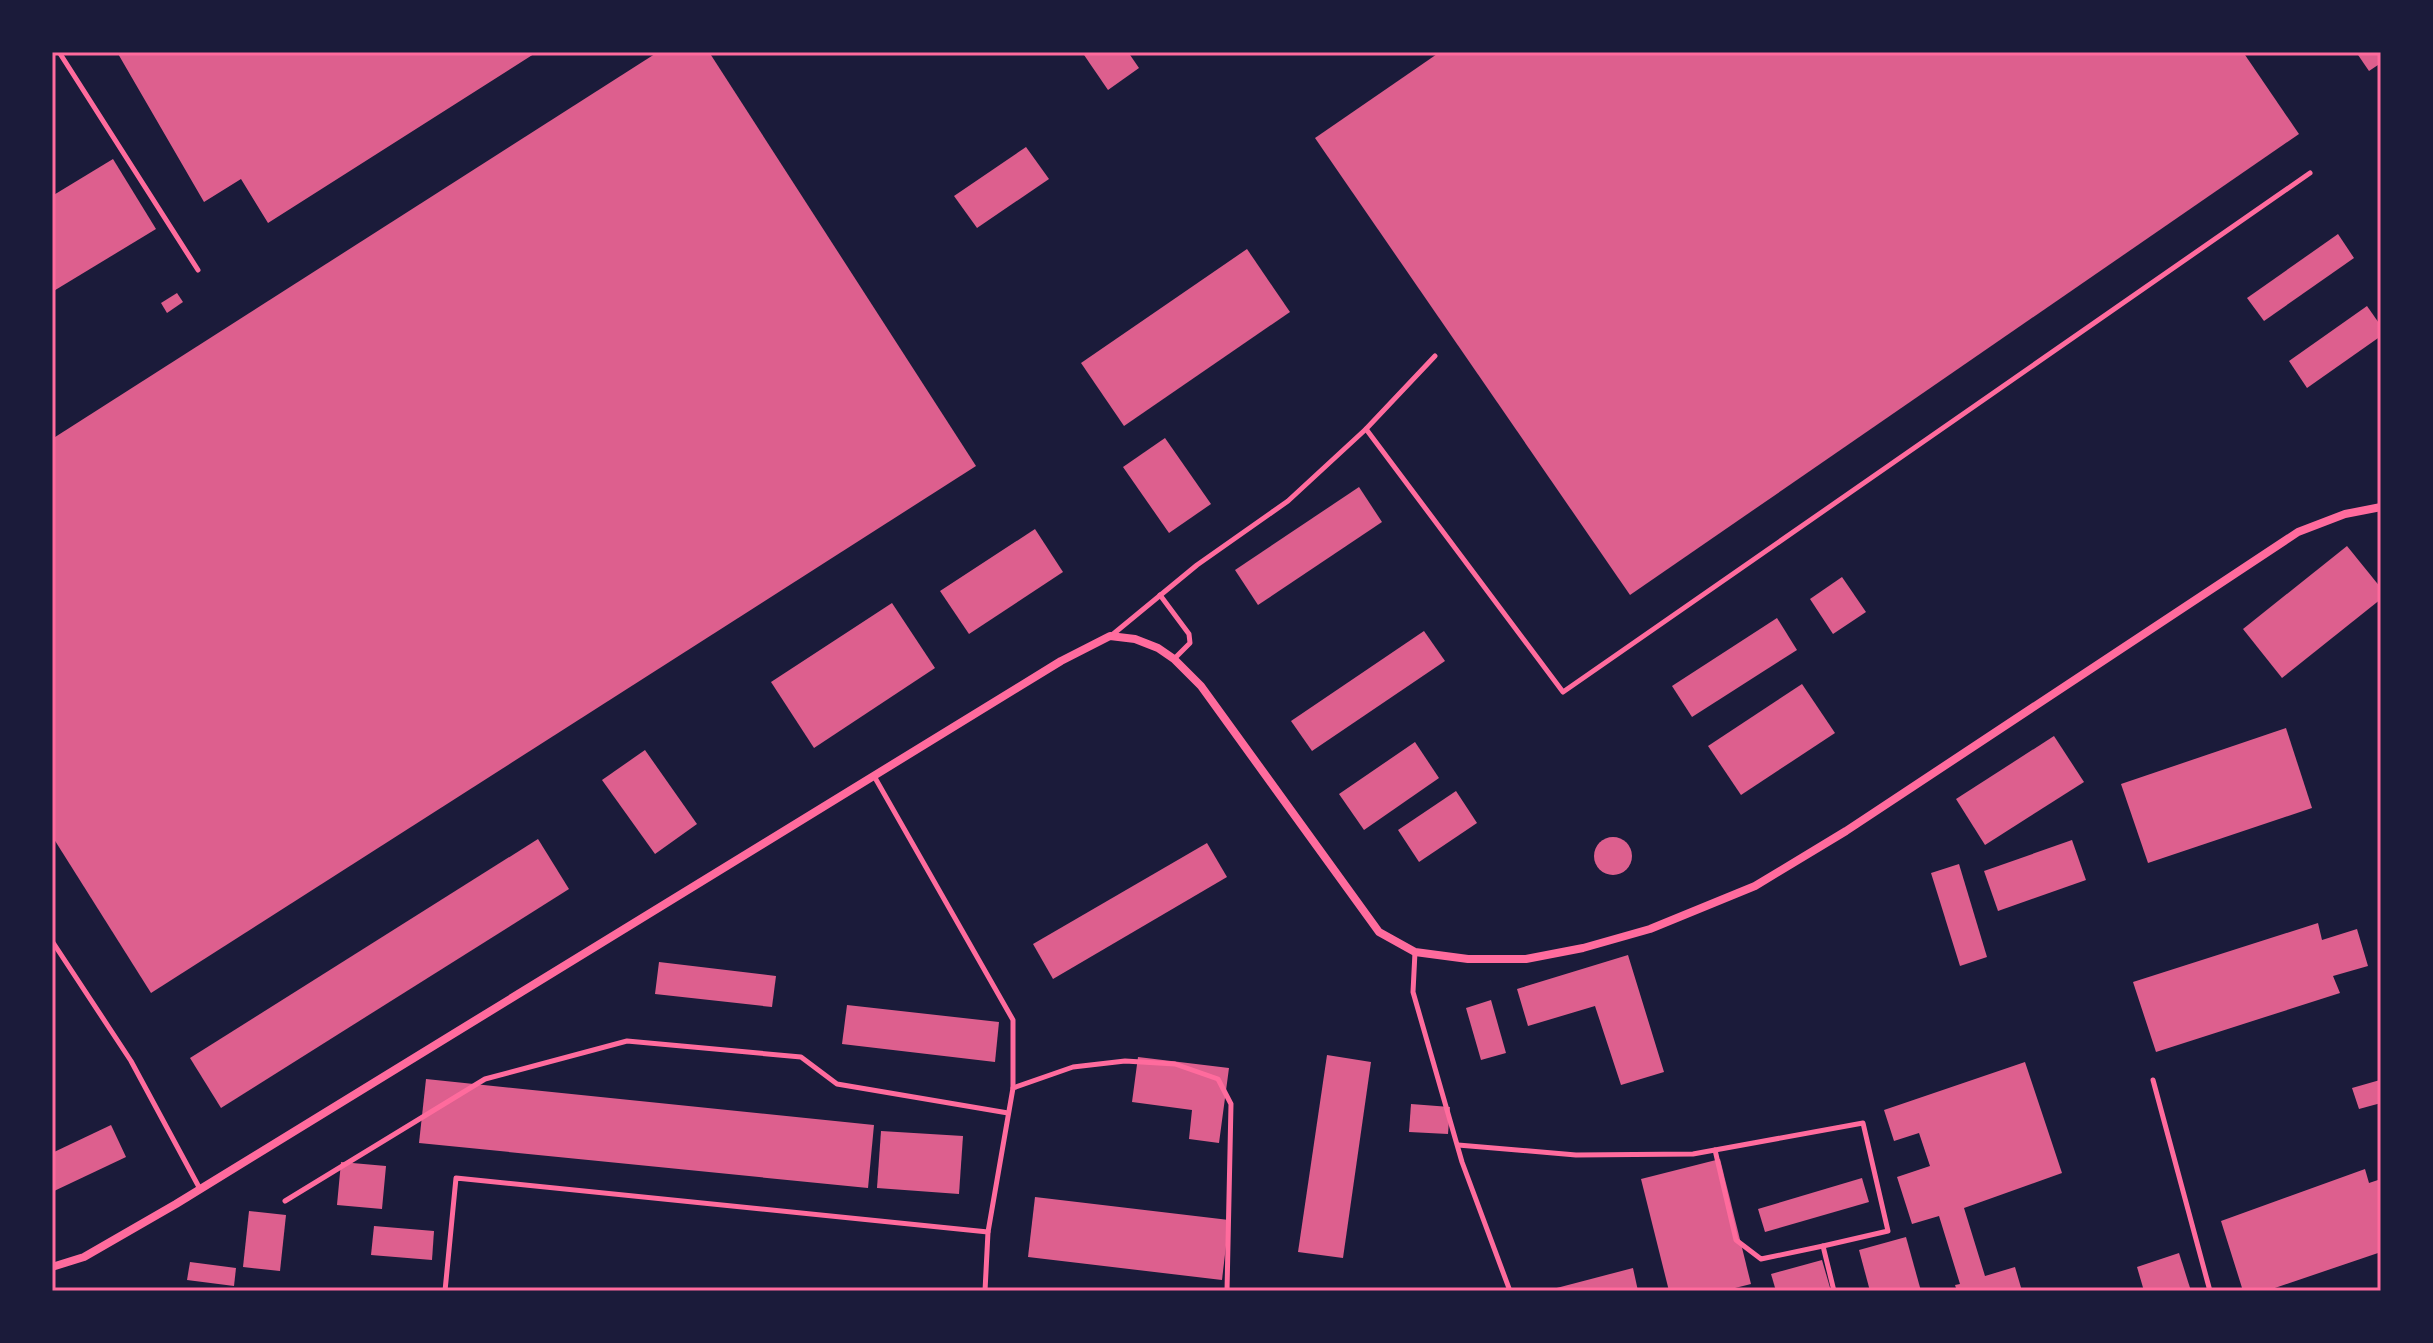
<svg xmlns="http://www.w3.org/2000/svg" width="2433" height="1343" font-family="'PT Sans Narrow',sans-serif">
	<rect width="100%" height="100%" fill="#1b1b3a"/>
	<g fill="#dd5f8e">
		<path d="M117,52h420l-269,171 -27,-44 -37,23z"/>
		<path d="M658,52h51l267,414 -825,527 -99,-157v-397z"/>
		<path d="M1082,52h46l11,16 -31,22z"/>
		<path d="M1440,52h803l56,82 -669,461 -315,-457z"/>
		<path d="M2356,52h25v11l-12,8z"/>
		<path d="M1026,147l23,32 -72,49 -23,-32z"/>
		<path d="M113,159l43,70 -104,63v-96z"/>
		<path d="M2338,234l16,24 -90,63 -17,-23z"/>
		<path d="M1247,249l43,63 -166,114 -43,-63z"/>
		<path d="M177,293l6,9 -16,11 -6,-10z"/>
		<path d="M2367,306l14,20v10l-74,52 -18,-27z"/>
		<path d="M1165,438l46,66 -42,29 -46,-66z"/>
		<path d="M1359,487l23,35 -124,83 -23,-35z"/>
		<path d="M1035,529l28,43 -94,62 -29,-43z"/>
		<path d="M2347,546l34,42v11l-99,79 -39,-49z"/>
		<path d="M1842,577l24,35 -33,22 -23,-35z"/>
		<path d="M892,603l43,65 -121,80 -43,-66z"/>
		<path d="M1777,618l20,32 -105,67 -20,-31z"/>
		<path d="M1424,631l21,30 -133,90 -21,-30z"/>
		<path d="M1802,684l33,49 -94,62 -33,-49z"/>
		<path d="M2286,728l26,80 -164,55 -27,-79z"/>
		<path d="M2054,736l30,46 -99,63 -29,-46z"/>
		<path d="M1415,742l24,36 -75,52 -25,-36z"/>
		<path d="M645,750l52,74 -42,30 -53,-74z"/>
		<path d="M1456,791l21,32 -58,39 -21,-32z"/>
		<circle cx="1613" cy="856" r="19"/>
		<path d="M538,839l31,50 -348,219 -31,-50z"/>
		<path d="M2072,840l14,40 -88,31 -14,-40z"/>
		<path d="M1207,843l20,34 -174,102 -20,-35z"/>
		<path d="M1959,864l28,93 -27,9 -29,-93z"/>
		<path d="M2318,923l4,17 35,-11 11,37 -35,10 7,17 -184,59 -23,-70z"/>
		<path d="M1628,955l36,117 -43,13 -26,-79 -67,20 -11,-37z"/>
		<path d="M659,962l117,14 -4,31 -117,-13z"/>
		<path d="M1491,1000l15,53 -25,7 -15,-52z"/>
		<path d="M847,1005l152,17 -4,40 -153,-18z"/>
		<path d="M1327,1055l44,7 -28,196 -45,-6z"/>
		<path d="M1138,1057l91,11 -10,75 -30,-4 3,-29 -60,-8z"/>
		<path d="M2025,1062l37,111 -98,35 21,68 30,-9 7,24h-65l-2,-6 5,-1 -21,-68 -27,8 -15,-47 33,-11 -11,-33 -25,8 -10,-31z"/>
		<path d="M426,1079l448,46 -6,63 -449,-45z"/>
		<path d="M2380,1080l1,23 -22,6 -7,-21z"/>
		<path d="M1411,1104l39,3 -2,27 -39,-2z"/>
		<path d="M111,1125l15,32 -74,35v-39z"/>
		<path d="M881,1131l82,5 -4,58 -82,-6z"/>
		<path d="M1720,1159l31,125 -28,7h-54l-28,-112z"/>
		<path d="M341,1162l45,4 -4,43 -45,-4z"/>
		<path d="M2365,1169l4,14 12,-4v73l-115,39h-23l-22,-70z"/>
		<path d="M1862,1178l7,24 -104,30 -7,-23z"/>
		<path d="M1035,1197l194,23 -7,60 -194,-23z"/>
		<path d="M249,1211l37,4 -6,56 -37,-4z"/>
		<path d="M374,1226l60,5 -2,29 -61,-5z"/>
		<path d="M1906,1237l15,54h-51l-11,-41z"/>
		<path d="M2179,1253l12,38h-47l-7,-24z"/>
		<path d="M1822,1260l9,31h-55l-5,-17z"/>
		<path d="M190,1262l46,6 -2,18 -47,-6z"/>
		<path d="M1633,1268l5,23h-89v-1z"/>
	</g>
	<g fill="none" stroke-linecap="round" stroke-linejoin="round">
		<g stroke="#ff6b9d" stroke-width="5">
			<path d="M59,52l139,218"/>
			<path d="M1366,429l197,263 747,-519"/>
			<path d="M1160,595l29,39 1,9 -16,16"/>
			<path d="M1112,635l85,-70 91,-64 78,-72 69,-73"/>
			<path d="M874,776l139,244v68l-25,144 -3,59"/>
			<path d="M52,941l79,120 69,128"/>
			<path d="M1415,952l-2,40 49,170 48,129"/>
			<path d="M2153,1080l57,211"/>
			<path d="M1013,1088l60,-21 52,-6 50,3 43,15 13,25 -4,187"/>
			<path d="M1458,1145l118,10 117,-1 170,-31 25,108 -65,15 11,45"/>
			<path d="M1715,1150l21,90 25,19 62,-13"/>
			<path d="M285,1201l200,-122 142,-38 174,16 36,27 171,29"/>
			<path d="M445,1291l11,-113 532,54"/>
		</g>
		<path stroke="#ff6b9d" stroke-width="8" d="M52,1267l32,-10 92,-53 885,-543 49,-25 25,3 23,9 16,11 27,27 178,246 36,20 53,7h58l57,-11 67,-19 105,-43 91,-55 452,-299 47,-18 36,-7"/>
	</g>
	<rect width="2433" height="1343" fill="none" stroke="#1b1b3a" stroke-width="108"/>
	<rect x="54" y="54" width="2325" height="1235" fill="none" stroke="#ff6b9d" stroke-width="3"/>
</svg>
